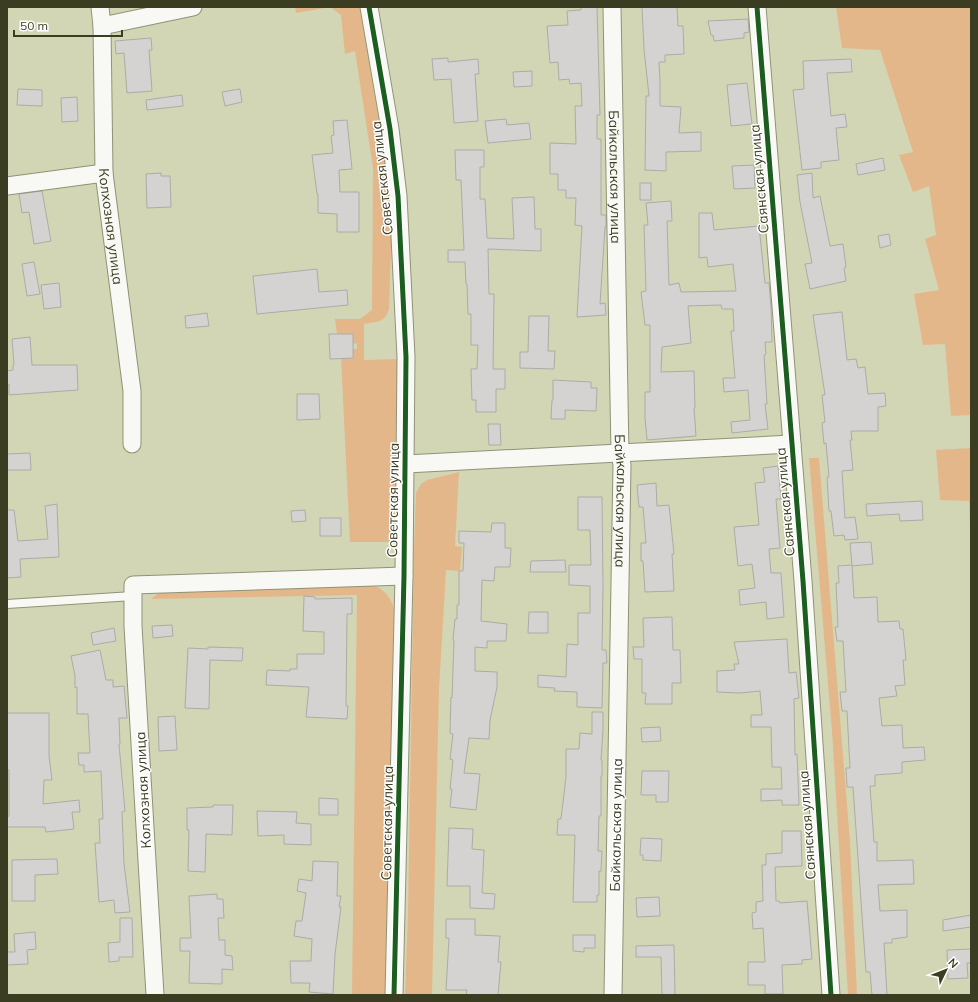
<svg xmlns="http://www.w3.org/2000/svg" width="978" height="1002" font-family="Mulish,sans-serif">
	<rect width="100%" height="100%" fill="#d3d6b4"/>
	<g fill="#e4b78a">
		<path d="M295,7h65l30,181 2,31 -3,90c-5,15 -12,12 -25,15v36l35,-1 -5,183h-44l-9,-184h12v-9h4v-5l-4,-1 -16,-9 -2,-15h25l12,-9 1,-142 -18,-117 -10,3 -4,-39 -11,-8 -34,6z"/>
		<path d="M836,7h135v408l-20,1 -6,-72 -22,1 -9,-51 25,-4 -14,-51 11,-4 -7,-49 -16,6 -14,-37 14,-3 -33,-102 -38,-2z"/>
		<path d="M971,448v108l-2,-55 -29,-1 -4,-50z"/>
		<path d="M809,458h10l31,384 7,153h-9l-16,-264z"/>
		<path d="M459,472l-4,74 7,1 -2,24 -14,-1 -7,119 -7,306h-27l3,-83 6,-360 2,-59 5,-9 6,-4z"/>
		<path d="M364,583c15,2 25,10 30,25l-8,387h-34l5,-400 -206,4 8,-6z"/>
	</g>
	<g fill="#d4d3d1" stroke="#acaca7">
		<path d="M581,7h16l3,108h-3v24h4v76h5v12h-1l-5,77 5,-1 1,12 -29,2 5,-91 -7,-1 1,-27h-10v-8h-8v-16h-8v-31l26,1 -1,-38h7l-1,-23 -11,1 -1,-5 -10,1 -1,-18 -8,1 -3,-37 21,-1 -1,-14 14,-1z"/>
		<path d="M642,7h35l1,19h5l1,28 -19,1v7h-6l1,18v26l21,1 -2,26 22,-1v19l-35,1v19l-21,-1 1,-74h3l-5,-47z"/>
		<path d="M748,19l1,13 -5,1v5l-30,3 -1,-6h-2l-3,-14z"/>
		<path d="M151,38l1,12h-3l3,41 -25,2 -3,-40 -8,1 -1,-13z"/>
		<path d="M448,58v4l30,-3 1,15h-4l3,47 -24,2 -3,-44 -17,1 -2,-21z"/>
		<path d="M851,59l1,13 -25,1 4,43 14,-2 2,13 -11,1 3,32 -18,2v6l-19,2 -9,-80 11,-1 -1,-28z"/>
		<path d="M532,71v15l-18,1 -1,-15z"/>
		<path d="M747,83l5,41 -21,2 -4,-41z"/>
		<path d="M18,89l24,1v16l-25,-1z"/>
		<path d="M240,89l2,13 -17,4 -3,-14z"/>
		<path d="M182,95l1,11 -36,4 -1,-10z"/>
		<path d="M77,97l1,24 -16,1 -1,-24z"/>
		<path d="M506,119l1,6 22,-2 2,16 -43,4 -3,-22z"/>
		<path d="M347,120l5,49 -13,1 1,22h19v40h-22v-18l-19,-1v-19h-1l-5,-39 21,-2 -2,-17 3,-1 -1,-14z"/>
		<path d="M455,150h29v17h-4v32h5l2,39 27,1 -2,-41 22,-1 1,32h6v22l-53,-2 1,45h5l-1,75h12v20h-9v23h-20v-12h-4l-1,-31h6l1,-24h-7v-31h-3l-1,-30h-1l-1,-22h-17v-12h16l-3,-70h-5z"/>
		<path d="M883,158l2,12 -27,5 -2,-11z"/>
		<path d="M754,165l1,23 -21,1 -2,-23z"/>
		<path d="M161,173v3h9l1,31 -24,1 -1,-34z"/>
		<path d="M812,173l1,25 7,-2 10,50 13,-2 3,23 -2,1 2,13 -36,8 -5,-25 7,-1 -12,-61 -3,-27z"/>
		<rect x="640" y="183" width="11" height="17"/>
		<path d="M42,191l9,50 -17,3 -5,-32 -7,1 -3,-19z"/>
		<path d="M671,201l1,20h-5l2,64 10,-2 2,9 55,-1 -3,-27 -25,3 -1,-10 -8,1v-45h13l2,17 45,-4 6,57h4l2,24 1,35h-7l1,12 -2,1 3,49h-2l3,25 -36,4 -1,-11 19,-2 -2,-30 -24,2 -1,-14h12l-4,-47h3l-1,-22h-11l-1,-4 -33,1 3,37 -29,4 -1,25 33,-1 1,37h-1l2,28 -49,4 -2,-22v-26h5v-67h-5l-4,-33 5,-1 -2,-66h4l-2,-22z"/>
		<path d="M889,234l2,11 -11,3 -2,-12z"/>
		<path d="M34,262l6,32 -13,2 -5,-32z"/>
		<path d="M317,269l2,23 28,-2 1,15 -91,9 -4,-38z"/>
		<path d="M59,283l2,24 -17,2 -3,-24z"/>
		<path d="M842,312l5,48 9,-1 2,9 7,-1 3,27 17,-1 1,13 -8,1v24h-27l1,9h-2l3,30 -11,1 3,47 10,-1 3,22 -13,1 -1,-5 -10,1 -3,-25h-2l-2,-34h2l-3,-34 -2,1 -2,-21 3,-1 -3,-27h3l-12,-80z"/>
		<path d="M207,313l2,13 -23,2 -1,-12z"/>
		<path d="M529,316h20l-1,35h7l-1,18 -34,-1v-16h8z"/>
		<path d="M329,334h24v24l-23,1z"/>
		<path d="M30,337l2,28h45l1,25 -69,5v-11l-2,1v-14l6,-1v-5h1l-2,-26z"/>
		<path d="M553,380l38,2v6h6l-1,23 -31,-1v9h-14l1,-19h1z"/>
		<path d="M297,394h22l1,25 -23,1z"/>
		<path d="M488,424h12l1,21h-12z"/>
		<path d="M30,453l1,17h-24v-16z"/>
		<path d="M778,466l3,33h-5l4,49 -11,1 2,24h10l3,44 -17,2 -1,-17 -26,3 -1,-15 16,-2 -3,-24 -14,2 -4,-39 25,-2 -4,-42 10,-1 -2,-14z"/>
		<path d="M656,483l1,23 12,-1 5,49h-2l2,37 -29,1 -2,-31h-2v-18h5l-3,-36h-4l-2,-22z"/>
		<path d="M578,497h24l1,89 -1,64h4l1,13h-4l-1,45 -25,-1v-15l-23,-1 1,-3 -17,-1v-12l28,2 1,-33 11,1v-32h12v-27l-21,-1v-20h22l-1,-35h-12z"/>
		<path d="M922,501l1,19 -23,1 -1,-7 -32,2 -1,-12z"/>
		<path d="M57,504l2,53 -39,2 1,18 -14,1v-68h7l4,31 30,-2 -3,-33z"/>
		<path d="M305,510l1,11 -14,1 -1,-11z"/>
		<rect x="320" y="518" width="21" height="18"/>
		<path d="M492,523h13v25h6l-1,19h-15l-1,14 -12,-1 -1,41 26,3 -1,17h-19v7l-12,-1v24l22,1v15l-7,33 -1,19 -20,-1 -5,35 16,1 -4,36 -26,-3 2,-18h-2l3,-29 -3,-1 3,-25 -3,-1 1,-36 1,1 2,-58h-1l2,-21h2v-14h2v-34h4l1,-28h-5v-12l32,1z"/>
		<path d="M871,542l2,22 -21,2 -2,-23z"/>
		<path d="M565,560l1,12h-36l1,-11z"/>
		<path d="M852,565l2,33 23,-1 1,25 21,-1 1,8h3l3,31h-3l2,25 -10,1 2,10 -18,2 3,28 20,-1 1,23 21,-1 1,13 -23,2v11l-27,2v11h-5l4,56h3v19l36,-1 1,24 -36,1 2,26 27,-1v27l-15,2v4h-8l3,52h-15l-2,-23h-4l-13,-185h-6l-1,-19h4l-3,-57h-5l-2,-19h6l-3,-51h-6l-2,-14h3l-2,-44h3l-1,-17z"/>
		<path d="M304,596l11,1v2l37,-1v16h-5l-1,92h2l-1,13 -41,-2 3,-30 -43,-2 1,-15 23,1v-2h7v-15h27v-22l-21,-1z"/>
		<path d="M529,612h19v21h-20z"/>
		<path d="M672,617l1,33h7l1,33h-9v21h-27l1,-11h-4v-34h-8l-1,-12h11l-1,-29z"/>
		<path d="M172,625l1,11 -20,2 -1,-12z"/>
		<path d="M114,628l2,13 -23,4 -2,-12z"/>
		<path d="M787,639l2,34 7,-1 3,26 -5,1 1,56 2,-1 2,51h-17v-5l-21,1v-12h21l-1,-22h-9l-1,-40h-20v-12h11l-2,-24 -20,2 -23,-1v-21l18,-1 -1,-6h5l-5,-22z"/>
		<path d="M208,647l35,1 -1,13 -32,-1 -1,49 -24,-1 3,-60 20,1z"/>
		<path d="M100,650l6,30h7v7l11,-1 3,32h-8l1,26h-1l6,67 -3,1 2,52 6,48 -15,1 -1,-13 -15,2 -4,-59h5l-1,-24h4l-2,-48 -17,1v-7h-5l-1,-12h12l-2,-39h-11v-27l-2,1v-12l-4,-20z"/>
		<path d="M592,712h11v18l-2,30h1v16h-1v40h-2l-1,35h4l-1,20h-2v24h-2v7h-24l2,-67h-18l1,-16h3l5,-42v-28h13l1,-16 12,1z"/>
		<path d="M7,713h42v43l3,24h-8l-1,24 36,-4 1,12h-8l2,17 -28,3 -1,-5h-38v-10l2,-1v-46h-2z"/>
		<path d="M175,716l2,34 -18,1 -1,-34z"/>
		<path d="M660,727l1,14 -19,1 -1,-14z"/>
		<path d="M642,771h27l-1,31h-12v-7h-15z"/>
		<path d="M319,798l19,1v16h-19z"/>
		<path d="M213,805h20l-1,30 -26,-1 -1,38 -17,-1 1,-41h-2v-22l26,-1z"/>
		<path d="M257,811l40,1 -1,11 15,1v21l-27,-1v-9l-26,1z"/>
		<path d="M449,828l24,1 -1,20 12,1 -2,43 13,1 -1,15 -24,-1v-22h-23z"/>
		<path d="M782,831h19l1,35 -27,1 1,34h3l1,2 27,-2 5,58 -10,1v4l-20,1 1,29h-18v-9h-17v-23h17l-2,-34 -10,1 -1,-16 4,-1v-10l7,-1 -1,-36h4v-11l16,-1z"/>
		<path d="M641,838l21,1 -1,22 -18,-1v-5h-3z"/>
		<path d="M57,859l1,15 -23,1v26h-23v-41z"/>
		<path d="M313,861l25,1 -1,34h4l-2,11h2l-6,47 -2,40 -24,-2 1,-9h-19l-1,-22h21l1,-22 -18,-3 2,-15h6l4,-28 -9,-2 2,-12 13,2z"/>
		<path d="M217,894v5h6l1,19h-6l1,22h6v15l7,1 1,14 -11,-1v15l-33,-1 1,-32h-10v-13h11l-2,-42z"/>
		<path d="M659,897l1,19 -23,1 -1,-19z"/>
		<path d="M971,915v12l-28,4v-11z"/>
		<path d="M120,918h12l1,39h-14v4l-10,1 -1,-19 12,-1z"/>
		<path d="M446,919h29v16l25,1 -2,26h3l-3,33h-32l1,-5h-21l3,-52h-3z"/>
		<path d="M35,932l1,17 -9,1 1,14 -21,1v-13h8l-1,-18z"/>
		<path d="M573,935h22v13h-11v4l-11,-1z"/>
		<path d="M674,945l1,50h-13l-1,-38h-25v-11z"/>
		<path d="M971,949v14h-4l1,15 -20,1 -1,-29z"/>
	</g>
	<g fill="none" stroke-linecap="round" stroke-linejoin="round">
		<g stroke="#909277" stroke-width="10">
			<path id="service" d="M7,604l126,-8"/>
		</g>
		<g stroke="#909277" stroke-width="19">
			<g id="minor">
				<path id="s1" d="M100,7l2,19 2,147 28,218v53"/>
				<path d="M369,7l21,122 8,67 8,161 -2,219 -10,419"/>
				<path id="s2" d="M612,7l8,446 2,12 -9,530"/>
				<path d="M757,7l46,574 28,414"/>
				<path d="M102,26l91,-19"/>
				<path d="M7,186l97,-13"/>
				<path d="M406,464l386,-20"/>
				<path d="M155,995l-22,-369v-41l271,-9"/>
			</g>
		</g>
		<use href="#service" stroke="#f8f9f4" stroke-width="8"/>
		<use href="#minor" stroke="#f8f9f4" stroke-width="17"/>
		<g stroke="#fff" stroke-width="8">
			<g id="cycleway">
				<path d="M369,7l21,122 8,67 8,161 -2,219 -10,419"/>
				<path d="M757,7l46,574 28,414"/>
			</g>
		</g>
		<use href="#cycleway" stroke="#1b5e20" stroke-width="5"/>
	</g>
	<g text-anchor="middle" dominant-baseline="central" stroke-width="3" stroke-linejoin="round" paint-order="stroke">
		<g font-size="14" fill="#3b3d23" stroke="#fff">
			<text stroke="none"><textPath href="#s2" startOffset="170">Байкальская улица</textPath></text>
			<text transform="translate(382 178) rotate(-96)">Советская улица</text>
			<text transform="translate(759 179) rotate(-95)">Саянская улица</text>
			<text stroke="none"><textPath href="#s1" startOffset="220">Колхозная улица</textPath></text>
			<text transform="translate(393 500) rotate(-89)">Советская улица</text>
			<text stroke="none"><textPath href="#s2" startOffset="494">Байкальская улица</textPath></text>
			<text transform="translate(785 502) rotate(-95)">Саянская улица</text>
			<text transform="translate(143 790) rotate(-93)">Колхозная улица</text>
			<text transform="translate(387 823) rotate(-89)">Советская улица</text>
			<text transform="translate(616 825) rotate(-89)">Байкальская улица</text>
			<text transform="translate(807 825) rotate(-94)">Саянская улица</text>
		</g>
	</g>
	<rect width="978" height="1002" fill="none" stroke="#3b3d23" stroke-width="16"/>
	<g transform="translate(946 970) rotate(47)" stroke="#ffffff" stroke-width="3" paint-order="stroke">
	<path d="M0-3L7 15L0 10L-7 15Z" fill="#3b3d23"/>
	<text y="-6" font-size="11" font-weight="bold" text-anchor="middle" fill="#3b3d23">N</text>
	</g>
	<path d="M14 30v6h108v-6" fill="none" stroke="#3b3d23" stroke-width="2"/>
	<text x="20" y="30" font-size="12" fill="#3b3d23" stroke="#ffffff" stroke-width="3" paint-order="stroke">50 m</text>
</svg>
